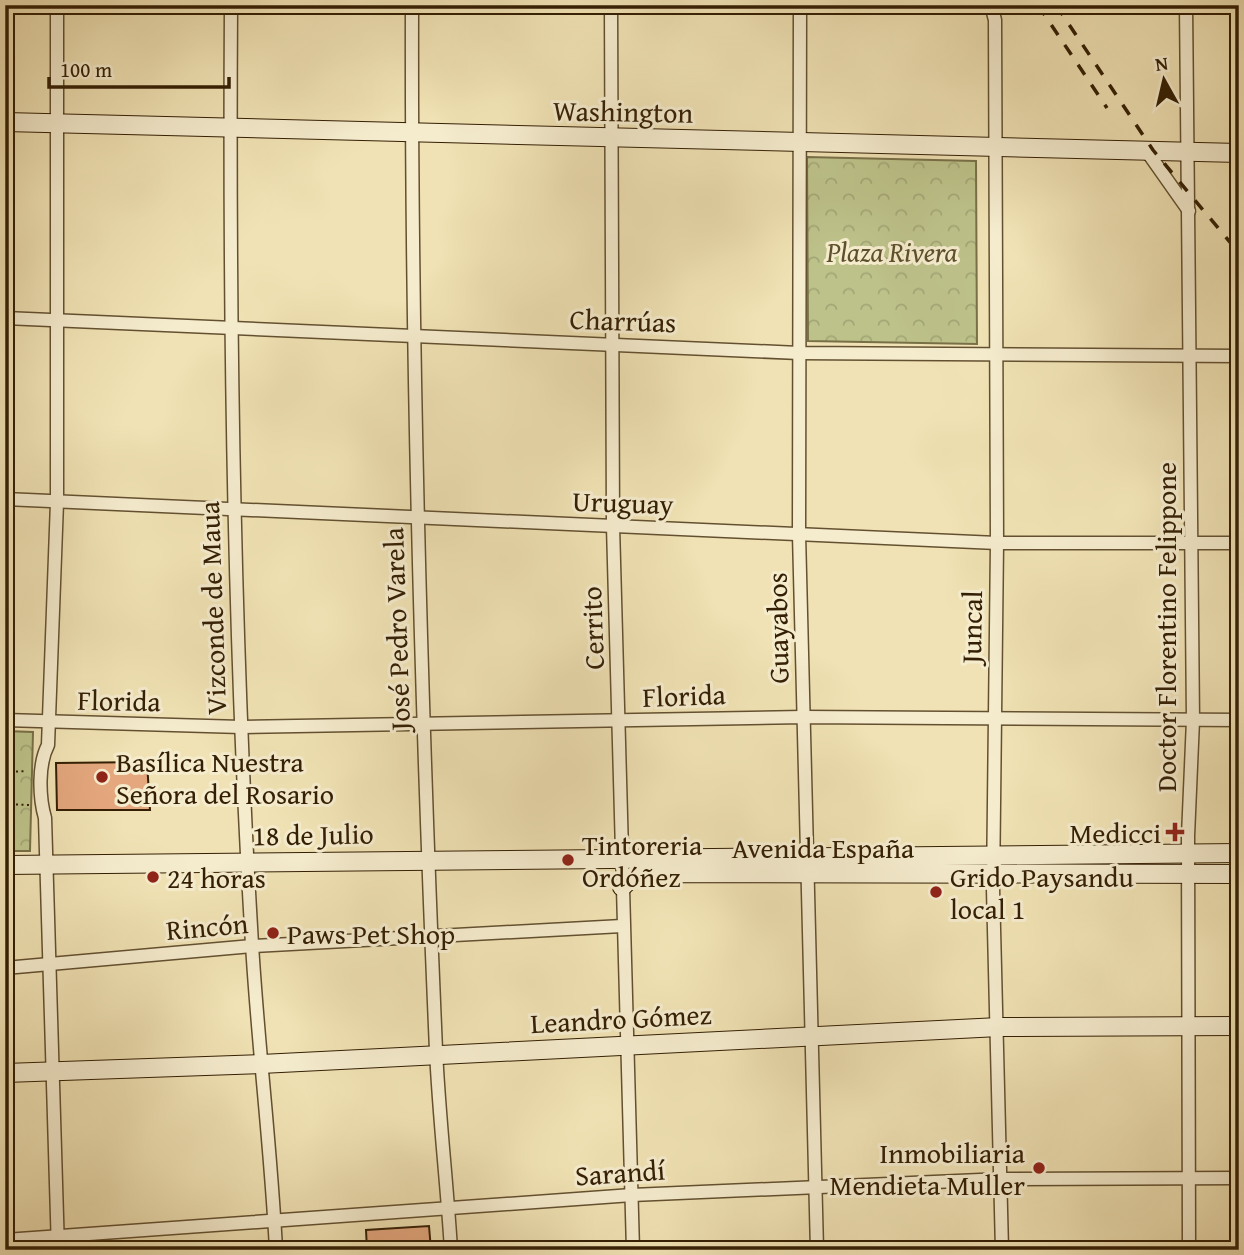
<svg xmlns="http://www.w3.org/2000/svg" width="1244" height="1255" font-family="'Gentium Book Plus',serif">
	<defs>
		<pattern id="park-crowns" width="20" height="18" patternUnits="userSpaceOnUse" patternTransform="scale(1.75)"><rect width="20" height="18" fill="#bdc28a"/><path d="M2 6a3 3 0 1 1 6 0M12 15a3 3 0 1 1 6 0" fill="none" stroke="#a3a675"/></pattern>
	</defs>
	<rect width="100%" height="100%" fill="#f0e2b4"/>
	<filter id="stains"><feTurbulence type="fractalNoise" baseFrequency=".00286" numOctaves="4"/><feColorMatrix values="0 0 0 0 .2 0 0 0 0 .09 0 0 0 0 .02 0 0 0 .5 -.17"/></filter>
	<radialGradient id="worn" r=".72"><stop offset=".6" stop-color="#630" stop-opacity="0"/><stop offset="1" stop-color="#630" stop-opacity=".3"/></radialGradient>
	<g fill="url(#park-crowns)" stroke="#787047" stroke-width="2">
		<path d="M807,157l169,4 1,183 -169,-3z"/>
		<path d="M5,731l28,1 -3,119h-25z"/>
	</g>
	<g fill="#e4a77e" stroke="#341f04" stroke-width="2">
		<path d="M147,762l3,48h-93l-1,-47z"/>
		<path d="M429,1226l2,24h-64l-1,-20z"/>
	</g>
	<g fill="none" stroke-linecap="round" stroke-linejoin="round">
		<g stroke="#635030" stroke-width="15">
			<g id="street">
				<path d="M57,5v497l-9,243c-10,19 -9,52 -3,73l13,432"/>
				<path d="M231,5c-2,314 2,626 21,939 6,102 19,204 24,306"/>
				<path d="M412,5c-1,349 9,697 24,1045 3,67 11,133 15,200"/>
				<path d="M611,5l2,521 20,724"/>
				<path d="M800,5l-1,529 18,716"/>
				<path d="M991,5l4,15 2,523 -4,346 9,361"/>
				<path d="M1186,5l7,715 -5,116 1,414"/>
				<path d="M1146,150l43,61"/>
				<path d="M5,318l794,35 440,3"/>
				<path d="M5,499l992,44h242"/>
				<path d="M5,720l236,7 562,-10 436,3"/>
				<path d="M5,968l247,-22 370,-20"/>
				<path d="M5,1240l627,-45 371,-16 236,-1"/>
			</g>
		</g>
		<g stroke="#341f04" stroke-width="20">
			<g id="secondary">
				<path d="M5,122l1234,31"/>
				<path d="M5,865l1234,-12"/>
				<path d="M622,887l13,-12 11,-2 593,1"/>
				<path d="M5,1073l256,-9 738,-37 240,-1"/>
			</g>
		</g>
		<g stroke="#341f04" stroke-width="2" stroke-dasharray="2 3.5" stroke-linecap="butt">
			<path d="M5,772l22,-1"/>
			<path d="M5,804l25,1"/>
		</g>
		<use href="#street" stroke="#f5ecce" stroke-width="12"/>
		<use href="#secondary" stroke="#f5ecce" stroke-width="18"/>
		<g stroke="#341f04" stroke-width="3.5" stroke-dasharray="12 12" stroke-linecap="butt">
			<path d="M1038,5l69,103"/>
			<path d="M1056,5l97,145 86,103"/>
		</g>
	</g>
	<g fill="#8f2418" stroke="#f5ecce" stroke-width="2.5">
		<circle cx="102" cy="777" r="7"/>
		<path d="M1171.5 821.5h7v7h7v7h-7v7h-7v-7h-7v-7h7z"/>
		<circle cx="568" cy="860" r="7"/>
		<circle cx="153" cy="877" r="7"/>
		<circle cx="936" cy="892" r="7"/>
		<circle cx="273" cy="933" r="7"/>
		<circle cx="1039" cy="1168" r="7"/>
	</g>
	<g text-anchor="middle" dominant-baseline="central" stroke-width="6" stroke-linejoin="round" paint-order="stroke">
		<g font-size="28" fill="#341f04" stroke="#f5ecce">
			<text transform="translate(623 111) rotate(1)">Washington</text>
			<text transform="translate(623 320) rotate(2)">Charrúas</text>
			<text transform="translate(623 502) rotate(2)">Uruguay</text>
			<text transform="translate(212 608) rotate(-92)">Vizconde de Maua</text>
			<text transform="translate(971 627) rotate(-89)">Juncal</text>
			<text transform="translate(1165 627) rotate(-90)">Doctor Florentino Felippone</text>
			<text transform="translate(592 628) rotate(-92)">Cerrito</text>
			<text transform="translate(777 628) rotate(-91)">Guayabos</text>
			<text transform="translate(396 629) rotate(-92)">José Pedro Varela</text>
			<text transform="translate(684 695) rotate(-2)">Florida</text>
			<text transform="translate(119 700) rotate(1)">Florida</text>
			<text transform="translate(313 834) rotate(-1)">18 de Julio</text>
			<text x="823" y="847">Avenida España</text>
			<text transform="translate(207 926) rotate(-5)">Rincón</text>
			<text transform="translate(621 1018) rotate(-3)">Leandro Gómez</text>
			<text transform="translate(620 1172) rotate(-4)">Sarandí</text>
		</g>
		<g font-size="28" font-style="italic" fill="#5d502c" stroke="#f5ecce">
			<text x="892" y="251">Plaza Rivera</text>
		</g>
		<g font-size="28" fill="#341f04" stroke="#f5ecce" text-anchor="start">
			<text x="116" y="761">Basílica Nuestra<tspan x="116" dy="32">Señora del Rosario</tspan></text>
			<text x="1161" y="832" text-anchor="end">Medicci</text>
			<text x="582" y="844">Tintoreria<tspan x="582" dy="32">Ordóñez</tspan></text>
			<text x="950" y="876">Grido Paysandu<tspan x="950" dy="32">local 1</tspan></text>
			<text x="167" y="877">24 horas</text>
			<text x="287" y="933">Paws Pet Shop</text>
			<text x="1025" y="1152" text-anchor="end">Inmobiliaria<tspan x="1025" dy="32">Mendieta Muller</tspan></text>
		</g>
	</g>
	<rect width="1244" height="1255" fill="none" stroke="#f0e2b4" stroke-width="28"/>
	<rect x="7" y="7" width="1230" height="1241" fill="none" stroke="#341f04" stroke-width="3.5"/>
	<rect x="14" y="14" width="1216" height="1227" fill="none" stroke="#341f04" stroke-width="2"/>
	<g transform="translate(1164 80) rotate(352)" stroke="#f5ecce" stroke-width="5" paint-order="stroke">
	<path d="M0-5L12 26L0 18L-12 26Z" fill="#341f04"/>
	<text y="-10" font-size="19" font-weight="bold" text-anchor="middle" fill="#341f04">N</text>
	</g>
	<path d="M49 77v10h180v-10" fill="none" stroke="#341f04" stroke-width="3.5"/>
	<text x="60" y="77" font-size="21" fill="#341f04" stroke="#f5ecce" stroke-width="5" paint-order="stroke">100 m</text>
	<rect width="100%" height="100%" filter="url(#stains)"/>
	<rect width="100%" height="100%" fill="url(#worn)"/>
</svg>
